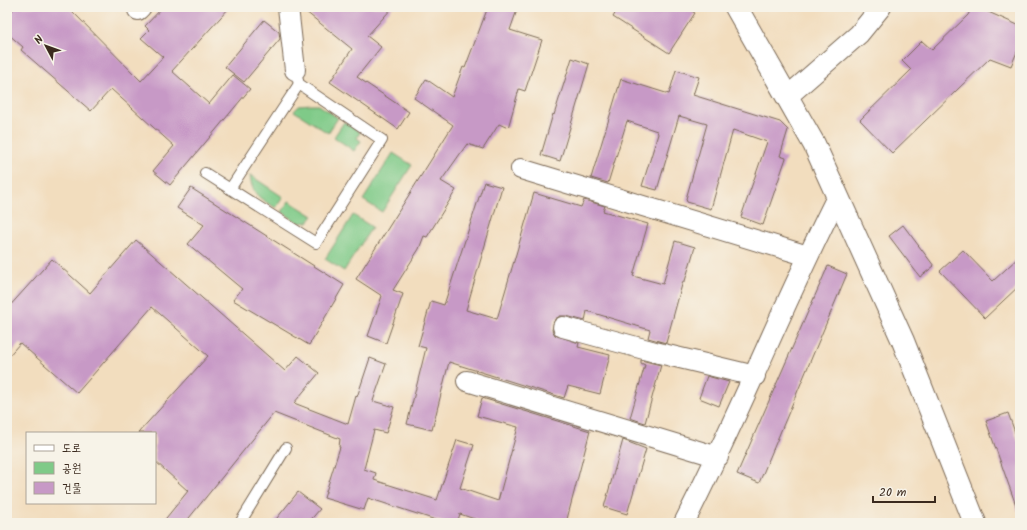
<svg xmlns="http://www.w3.org/2000/svg" width="1027" height="530" font-family="Kalam,'Poor Story',sans-serif">
	<rect width="100%" height="100%" fill="#f7f3e8"/>
	<filter id="ink" filterUnits="userSpaceOnUse"><feTurbulence type="fractalNoise" baseFrequency=".025" numOctaves="2"/><feDisplacementMap in="SourceGraphic" scale="8" xChannelSelector="R" yChannelSelector="G"/><feConvolveMatrix kernelMatrix="1 2 1 2 8 2 1 2 1" color-interpolation-filters="sRGB"/></filter>
	<filter id="wash" filterUnits="userSpaceOnUse"><feTurbulence type="fractalNoise" baseFrequency=".012" numOctaves="4" result="noise"/><feDisplacementMap in="SourceGraphic" scale="16" xChannelSelector="R" yChannelSelector="G"/><feGaussianBlur stdDeviation="0.9" result="paint"/><feColorMatrix in="noise" values="0 0 0 0 0 0 0 0 0 0 0 0 0 0 0 0 0 1.4 0 .05"/><feComposite in="paint" operator="in"/></filter>
	<g filter="url(#wash)">
		<rect width="100%" height="100%" fill="#f2ddbe"/>
		<g fill="#7fca88" stroke="#5d7a53">
			<path d="M311,105h8l19,13 -10,15 -34,-22 5,-5z"/>
			<path d="M344,122l16,10 -3,6 4,3 -7,10 -20,-14z"/>
			<path d="M393,153l19,12 -30,47 -19,-12z"/>
			<path d="M250,175l33,22 -7,11c-16,-10 -24,-12 -26,-33z"/>
			<path d="M289,201l24,15 -5,6 -9,1 -17,-11z"/>
			<path d="M353,215l19,12 -28,44 -19,-12z"/>
		</g>
		<g id="blocks">
			<g fill="#c799c6">
				<path d="M15,7h53l73,74 22,-24 -22,-19 8,-8 -4,-4 18,-19h67l-58,64 37,33 24,-29 17,14 -80,96 -17,-14 21,-25 -63,-57 -20,22 -70,-61 2,-3 -16,-14v-16z"/>
				<path d="M300,7h93l-26,29 14,11 -24,30 52,35 -11,17 -68,-47 22,-33z"/>
				<path d="M488,7h30l-8,23 32,10 -17,51 -6,-2 -11,39 -9,-4 -16,25 -16,-5 -26,37 15,9 -29,47 -3,-1 -5,13 -26,41 10,4 -17,49 -18,-7 14,-40 -26,-17 97,-154 -39,-27 12,-19 26,18 11,-30 2,1z"/>
				<path d="M619,7h66l10,6 -26,40 -56,-36z"/>
				<path d="M972,7h5l43,19v19l-9,21 -21,-8 -98,95 -32,-33 51,-50 -9,-9 20,-20 10,9 36,-35z"/>
				<path d="M264,20l15,12 1,7 -36,43 -19,-15z"/>
				<path d="M572,58l17,6 -29,97 -19,-6 12,-41 1,1z"/>
				<path d="M676,70l23,7 -6,18 87,27 8,8 -8,26 6,2 -23,67 -22,-8 26,-75 -34,-12 -22,79 -24,-7 -1,-3 21,-75 -28,-8 -22,74 -15,-4 16,-52 -1,-3 -30,-10 -19,62 -17,-5 30,-99 48,15z"/>
				<path d="M484,182l18,5 -36,123 31,9 37,-126 47,14 3,-7 21,6 -2,5 45,13 -15,52 30,8 12,-43 20,6 -10,34h-2l-17,62 -18,-5 2,-8 -63,-19 -2,10 -19,-5h-6l-5,3 -3,11 3,5 24,8 -1,4 32,8 -10,39 -32,-8 -4,12 -115,-36 -17,68 -25,-6 19,-76 -8,-2 13,-45 13,4z"/>
				<path d="M191,188l153,97 -35,60 -76,-45 9,-11 -54,-45 16,-19 -27,-17z"/>
				<path d="M903,225l31,41 -14,11 -31,-41z"/>
				<path d="M136,240l149,131 13,-15 21,17 -25,30 54,21 8,-28 1,1 13,-39 16,6 -13,37 21,6 -8,26 -12,-3 -10,39 12,4 -2,7 63,20 20,-60 17,5 -14,43 38,13 20,-74 -41,-11 5,-18 108,33 -24,92h-80l-26,-9 -3,9h-12l-77,-25 -4,12 -40,-12 16,-51h-1l1,-8 -66,-26 -89,110h-23l26,-32 -33,-30v-28h-17l70,-77 -56,-49 -75,86 -57,-50 -13,15v-49l45,-50 38,34z"/>
				<path d="M963,250l30,31 27,-25v29l-35,33 -45,-47z"/>
				<path d="M828,266l19,8 -88,209 -22,-9z"/>
				<path d="M641,360l20,5 -16,58 -15,-5 15,-53 -4,-2z"/>
				<path d="M707,376l22,6 -10,24 -20,-8z"/>
				<path d="M1008,413l12,33v64l-2,1 -32,-90z"/>
				<path d="M623,440l23,9 -19,65 -23,-7z"/>
				<path d="M298,492l22,17 -12,14h-35z"/>
			</g>
		</g>
	</g>
	<g filter="url(#ink)">
		<use href="#blocks" fill-opacity="0" stroke="#7b6956" stroke-width="1"/>
		<g fill="none" stroke-linecap="round" stroke-linejoin="round">
			<g stroke="#7b6956" stroke-width="12">
				<g id="lane">
					<path d="M205,173l111,70 66,-103 -83,-56 -4,-14"/>
					<path d="M230,189l69,-105"/>
					<path d="M240,523l46,-75"/>
				</g>
			</g>
			<g stroke="#7b6956" stroke-width="22">
				<g id="street">
					<path d="M288,7l7,63"/>
					<path d="M138,10l3,-3"/>
					<path d="M788,96l71,-62 22,-27"/>
					<path d="M521,169l287,87"/>
					<path d="M563,327l92,25 100,24"/>
					<path d="M467,381l251,76"/>
					<path d="M684,523c55,-107 99,-219 153,-326"/>
				</g>
			</g>
			<g stroke="#7b6956" stroke-width="24">
				<path id="secondary" d="M736,7l78,137 89,197 72,182"/>
			</g>
			<use href="#lane" stroke="#fff" stroke-width="10"/>
			<use href="#street" stroke="#fff" stroke-width="20"/>
			<use href="#secondary" stroke="#fff" stroke-width="22"/>
		</g>
	</g>
	<rect width="1027" height="530" fill="none" stroke="#f7f3e8" stroke-width="24"/>
	<rect x="26" y="432" width="130" height="72" fill="#f7f3e8" stroke="#aca397"/>
	<rect x="34" y="445" width="20" height="6" fill="#ffffff" stroke="#aca397"/>
	<text x="62" y="452" font-size="12" fill="#3b2a1e">도로</text>
	<rect x="34" y="462" width="20" height="12" fill="#7fca88" stroke="#aca397"/>
	<text x="62" y="472" font-size="12" fill="#3b2a1e">공원</text>
	<rect x="34" y="482" width="20" height="12" fill="#c799c6" stroke="#aca397"/>
	<text x="62" y="492" font-size="12" fill="#3b2a1e">건물</text>
	<g transform="translate(46 46) rotate(311)" stroke="#f7f3e8" stroke-width="3" paint-order="stroke">
	<path d="M0-3L7 15L0 10L-7 15Z" fill="#3b2a1e"/>
	<text y="-6" font-size="11" font-weight="bold" text-anchor="middle" fill="#3b2a1e">N</text>
	</g>
	<path d="M873 496v6h62v-6" fill="none" stroke="#3b2a1e" stroke-width="2"/>
	<text x="879" y="496" font-size="12" fill="#3b2a1e" stroke="#f7f3e8" stroke-width="3" paint-order="stroke">20 m</text>
</svg>
